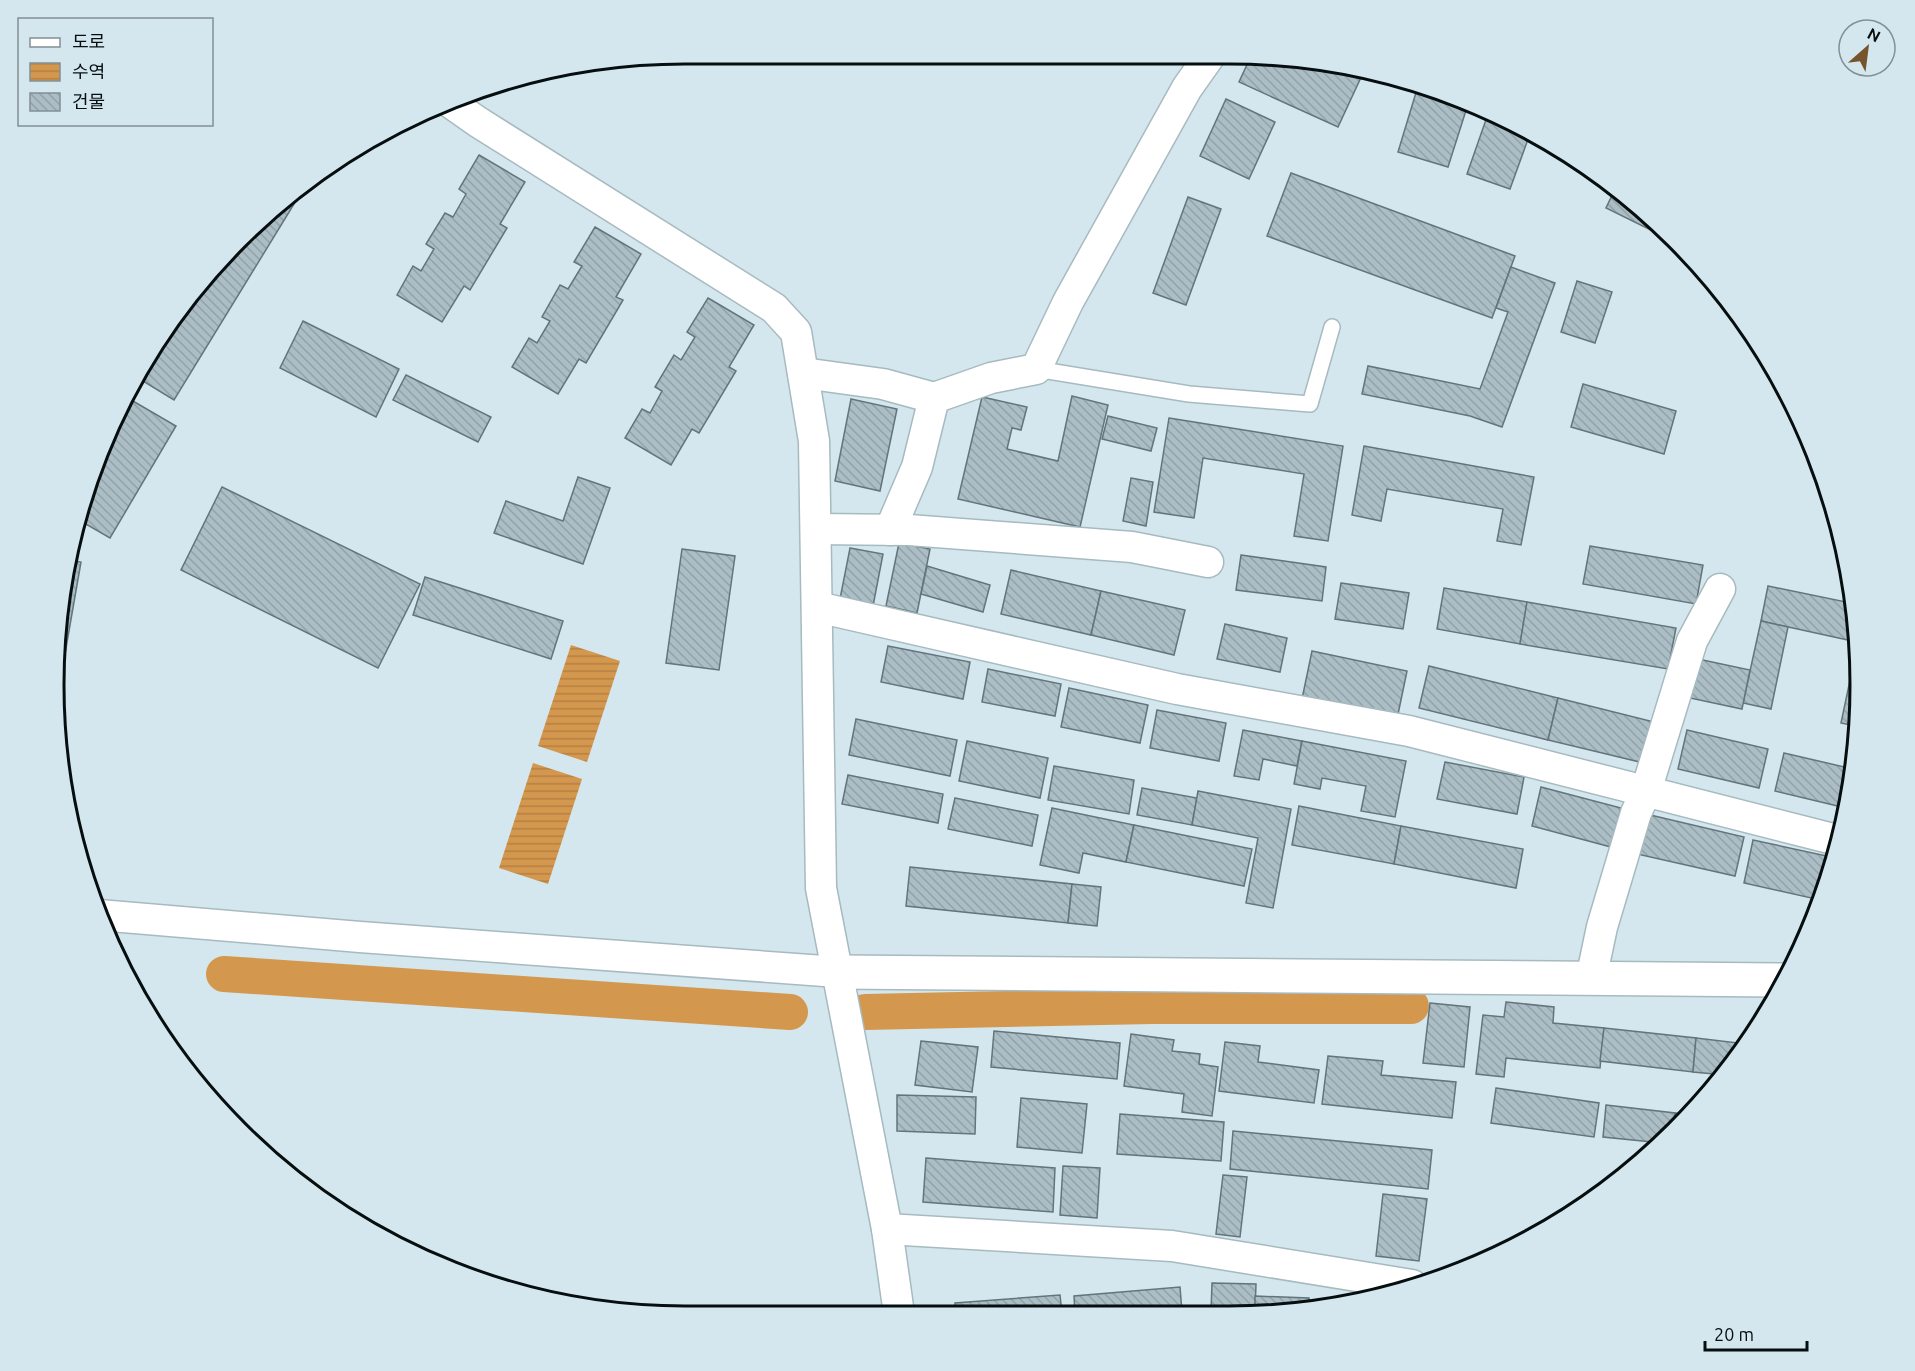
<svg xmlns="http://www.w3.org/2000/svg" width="1915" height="1371" font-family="Ubuntu,'Noto Sans KR',sans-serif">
	<defs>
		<pattern id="water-rules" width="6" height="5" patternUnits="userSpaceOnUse" patternTransform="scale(1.5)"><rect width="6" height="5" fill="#d4974e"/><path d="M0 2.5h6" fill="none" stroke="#b48143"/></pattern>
		<pattern id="building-back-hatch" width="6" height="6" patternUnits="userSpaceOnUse" patternTransform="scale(1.5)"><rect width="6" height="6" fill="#abbec5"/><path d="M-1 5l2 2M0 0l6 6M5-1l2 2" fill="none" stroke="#92a2a8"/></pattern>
	</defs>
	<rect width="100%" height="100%" fill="#d4e7ee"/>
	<g fill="url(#water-rules)">
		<path d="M571,645l49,16 -33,101 -49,-16z"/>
		<path d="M533,763l49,16 -34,105 -49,-16z"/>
	</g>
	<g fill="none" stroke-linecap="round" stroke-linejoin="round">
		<g stroke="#d4974e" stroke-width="36">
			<path d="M224,974l566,38"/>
			<path d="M865,1012l287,-6h259"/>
		</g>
	</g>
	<g fill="url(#building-back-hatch)" stroke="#63757b" stroke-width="1.5">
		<path d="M1251,56l98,10 14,7 -25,54 -99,-45z"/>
		<path d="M1418,86l51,15 -21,66 -50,-15z"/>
		<path d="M1226,99l49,23 -26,57 -49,-23z"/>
		<path d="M1489,111l42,20 -21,58 -43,-15z"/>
		<path d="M479,155l46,27 -25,42 7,4 -37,62 -6,-4 -22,36 -45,-27 16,-29 8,5 13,-22 -8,-5 19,-31 8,4 13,-23 -7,-5z"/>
		<path d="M1291,173l224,83 -23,62 -225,-82z"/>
		<path d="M305,186l-131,214 -36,-22 72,-109z"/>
		<path d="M1615,189l31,21 23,24 -2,4 -61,-30z"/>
		<path d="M1188,197l33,12 -35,96 -33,-12z"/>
		<path d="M595,227l46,27 -25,43 7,3 -37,63 -7,-4 -21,35 -46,-27 17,-29 8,5 13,-22 -8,-4 18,-32 8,4 14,-23 -8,-4z"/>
		<path d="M1511,267l44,16 -53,144 -32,-11 -108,-22 6,-28 112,23 28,-77 -12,-4z"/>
		<path d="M1577,281l35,11 -17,51 -34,-11z"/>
		<path d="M708,298l46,27 -25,42 7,4 -37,62 -7,-4 -21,36 -46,-27 17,-29 8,4 12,-22 -7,-4 19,-32 7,5 14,-23 -8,-5z"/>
		<path d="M303,321l96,48 -23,48 -96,-49z"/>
		<path d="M406,375l85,42 -13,25 -85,-42z"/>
		<path d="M1583,384l93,27 -12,43 -93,-27z"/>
		<path d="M1072,396l36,9 -28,122 -122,-28 24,-102 45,10 -6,23 -9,-2 -5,21 51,12z"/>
		<path d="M126,397l50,29 -66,112 -33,-19 42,-112z"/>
		<path d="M851,399l46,10 -17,82 -45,-10z"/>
		<path d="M1108,416l49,12 -6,23 -49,-12z"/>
		<path d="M1169,418l174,28 -15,95 -34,-5 10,-62 -101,-16 -9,60 -40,-6z"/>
		<path d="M1364,446l170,31 -13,68 -24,-4 6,-32 -116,-20 -6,32 -29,-6z"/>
		<path d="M578,477l32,11 -27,76 -89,-31 12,-32 57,20z"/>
		<path d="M1131,478l22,4 -7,44 -23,-5z"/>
		<path d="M222,487l198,97 -42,84 -197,-98z"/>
		<path d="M899,543l31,6 -13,64 -31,-7z"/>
		<path d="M1590,546l113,19 -7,39 -113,-20z"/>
		<path d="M850,548l33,6 -10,52 -33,-7z"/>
		<path d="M682,549l53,7 -16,114 -53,-7z"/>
		<path d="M1241,555l85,12 -4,34 -86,-11z"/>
		<path d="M68,560l13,2 -19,109h-3v-68z"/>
		<path d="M927,566l63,19 -7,27 -62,-18z"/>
		<path d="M1011,570l90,21 -10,44 -90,-21z"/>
		<path d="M425,577l138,44 -12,38 -138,-44z"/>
		<path d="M1341,583l68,10 -6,36 -68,-10z"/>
		<path d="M1768,586l88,18 1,38 -96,-21z"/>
		<path d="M1444,588l83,14 -7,42 -83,-15z"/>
		<path d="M1101,591l84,19 -11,45 -83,-20z"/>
		<path d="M1527,602l149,26 -8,41 -148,-25z"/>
		<path d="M1761,621l27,6 -17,82 -28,-6z"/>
		<path d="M1225,624l62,14 -7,34 -63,-13z"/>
		<path d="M888,646l82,16 -7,37 -82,-17z"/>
		<path d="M1857,647l3,80 -19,-4z"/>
		<path d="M1312,651l95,20 -10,48 -95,-20z"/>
		<path d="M1698,659l52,11 -8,39 -52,-11z"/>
		<path d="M1429,666l129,32 -10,42 -129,-32z"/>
		<path d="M988,669l73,15 -6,32 -73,-14z"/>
		<path d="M1069,688l79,17 -8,38 -79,-16z"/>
		<path d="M1558,698l96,24 -10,41 -96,-23z"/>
		<path d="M1157,710l69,13 -7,38 -69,-13z"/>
		<path d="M856,719l101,21 -7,36 -101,-21z"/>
		<path d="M1243,730l59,11 -5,25 -34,-7 -4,21 -25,-4z"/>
		<path d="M1687,730l81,19 -9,39 -81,-19z"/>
		<path d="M967,741l81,17 -8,40 -81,-17z"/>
		<path d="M1302,741l104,20 -11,56 -34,-6 5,-25 -44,-8 -2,11 -26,-5z"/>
		<path d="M1784,753l69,16 -7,39 -71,-17z"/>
		<path d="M1445,762l79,15 -7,37 -80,-15z"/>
		<path d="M1054,766l80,14 -5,34 -81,-14z"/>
		<path d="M848,775l95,19 -5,29 -96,-19z"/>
		<path d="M1541,787l80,21 -10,39 -79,-21z"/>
		<path d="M1142,788l55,10 -5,27 -55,-10z"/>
		<path d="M1198,791l93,18 -18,99 -27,-5 12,-65 -66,-13z"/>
		<path d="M955,798l83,17 -6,31 -84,-17z"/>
		<path d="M1299,806l102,20 -7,38 -102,-19z"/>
		<path d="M1052,808l82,17 -8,37 -43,-9 -4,20 -39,-8z"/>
		<path d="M1646,814l98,23 -9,39 -98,-22z"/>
		<path d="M1134,825l118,24 -8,37 -118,-24z"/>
		<path d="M1401,826l122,23 -7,39 -122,-24z"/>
		<path d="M1753,840l83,18 -16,42 -76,-17z"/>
		<path d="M910,867l162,17 -4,39 -162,-17z"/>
		<path d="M1072,884l29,3 -4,39 -29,-3z"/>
		<path d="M1506,1002l48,5 -1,16 51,5 -4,40 -94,-10 -2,19 -28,-3 7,-59 21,2z"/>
		<path d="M1430,1003l40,4 -6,60 -41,-4z"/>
		<path d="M1604,1028l92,10 -3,34 -93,-11z"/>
		<path d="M994,1031l126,12 -3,36 -126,-12z"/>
		<path d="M1131,1034l43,6 -2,11 28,3 -1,10 19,3 -6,49 -30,-4 2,-18 -60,-8z"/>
		<path d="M1696,1038l51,6 -22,31 -32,-3z"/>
		<path d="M921,1041l57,6 -6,45 -57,-7z"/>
		<path d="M1225,1042l35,4 -2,16 61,8 -5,33 -95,-12z"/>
		<path d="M1328,1056l55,5 -2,14 75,7 -4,36 -130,-14z"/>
		<path d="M1496,1088l103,15 -5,34 -103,-14z"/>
		<path d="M897,1095l79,2 -1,37 -78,-3z"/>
		<path d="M1021,1098l66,6 -5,49 -65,-6z"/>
		<path d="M1606,1105l69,8 -2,18 -11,12 -59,-6z"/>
		<path d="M1675,1113l14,1 -16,17z"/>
		<path d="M1120,1114l104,8 -3,39 -104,-7z"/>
		<path d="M1233,1131l199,19 -4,39 -198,-20z"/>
		<path d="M926,1158l129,10 -2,44 -130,-10z"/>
		<path d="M1063,1166l37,2 -3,50 -37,-3z"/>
		<path d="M1223,1175l24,2 -7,60 -24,-3z"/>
		<path d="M1383,1194l44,5 -8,62 -43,-5z"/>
		<path d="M1500,1243l18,1 -18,10z"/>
		<path d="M1212,1283l44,1 -1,28h-44z"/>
		<path d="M1180,1287l2,25 -107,1 -1,-17z"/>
		<path d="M1060,1295l2,18 -106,1 -1,-11z"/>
		<path d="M1255,1296l54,2v14h-54z"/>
	</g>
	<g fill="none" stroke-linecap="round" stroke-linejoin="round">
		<g stroke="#a7bac0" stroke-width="18">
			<path id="service" d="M1036,369l153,25 121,10 22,-77"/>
		</g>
		<g stroke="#a7bac0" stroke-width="33">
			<g id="minor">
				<path d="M448,101l30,21 296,186 22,24 18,109 7,447 66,341 12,85"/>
				<path d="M803,373l80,11 51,14"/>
				<path d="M816,529l93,1 223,17 76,15"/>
				<path d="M890,530l27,-63 17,-69 57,-20 45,-9 32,-67 119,-214 24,-34"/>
				<path d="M817,607l360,82 232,42 432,110"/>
				<path d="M99,915l261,22 478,35"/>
				<path d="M1591,979l11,-52 34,-114 10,-22 46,-150 28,-52"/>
				<path d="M887,1229l285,17 240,39"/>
			</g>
		</g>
		<g stroke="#a7bac0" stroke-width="36">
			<path id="tertiary" d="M838,972l949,8"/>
		</g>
		<use href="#service" stroke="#fff" stroke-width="15"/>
		<use href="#minor" stroke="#fff" stroke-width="30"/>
		<use href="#tertiary" stroke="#fff" stroke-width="33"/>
	</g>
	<path d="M0 0H1915V1371H0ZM685 64H1229A621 621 0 0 1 1850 685V685A621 621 0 0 1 1229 1306H685A621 621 0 0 1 64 685V685A621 621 0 0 1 685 64Z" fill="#d4e7ee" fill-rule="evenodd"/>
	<path fill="none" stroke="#070e10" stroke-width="3" d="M685 64H1229A621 621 0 0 1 1850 685V685A621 621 0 0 1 1229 1306H685A621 621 0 0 1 64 685V685A621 621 0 0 1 685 64Z"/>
	<rect x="18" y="18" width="195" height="108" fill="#d4e7ee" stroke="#829095" stroke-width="1.5"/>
	<rect x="30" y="38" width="30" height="9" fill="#ffffff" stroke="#829095" stroke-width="1.5"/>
	<text x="72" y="48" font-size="18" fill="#070e10">도로</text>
	<rect x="30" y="63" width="30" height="18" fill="url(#water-rules)" stroke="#829095" stroke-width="1.5"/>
	<text x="72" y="78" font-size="18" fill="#070e10">수역</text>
	<rect x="30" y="93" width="30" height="18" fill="url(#building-back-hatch)" stroke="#829095" stroke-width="1.5"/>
	<text x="72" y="108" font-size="18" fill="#070e10">건물</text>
	<g transform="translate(1867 48) rotate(28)"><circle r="28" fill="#d4e7ee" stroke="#829095" stroke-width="1.5"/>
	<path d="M0-4.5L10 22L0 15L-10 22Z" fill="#76542c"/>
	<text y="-9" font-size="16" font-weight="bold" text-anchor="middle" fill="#070e10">N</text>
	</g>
	<path d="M1705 1341v9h102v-9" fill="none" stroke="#070e10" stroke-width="3"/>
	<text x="1714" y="1341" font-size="18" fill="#070e10" stroke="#d4e7ee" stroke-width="4.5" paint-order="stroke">20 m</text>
</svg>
